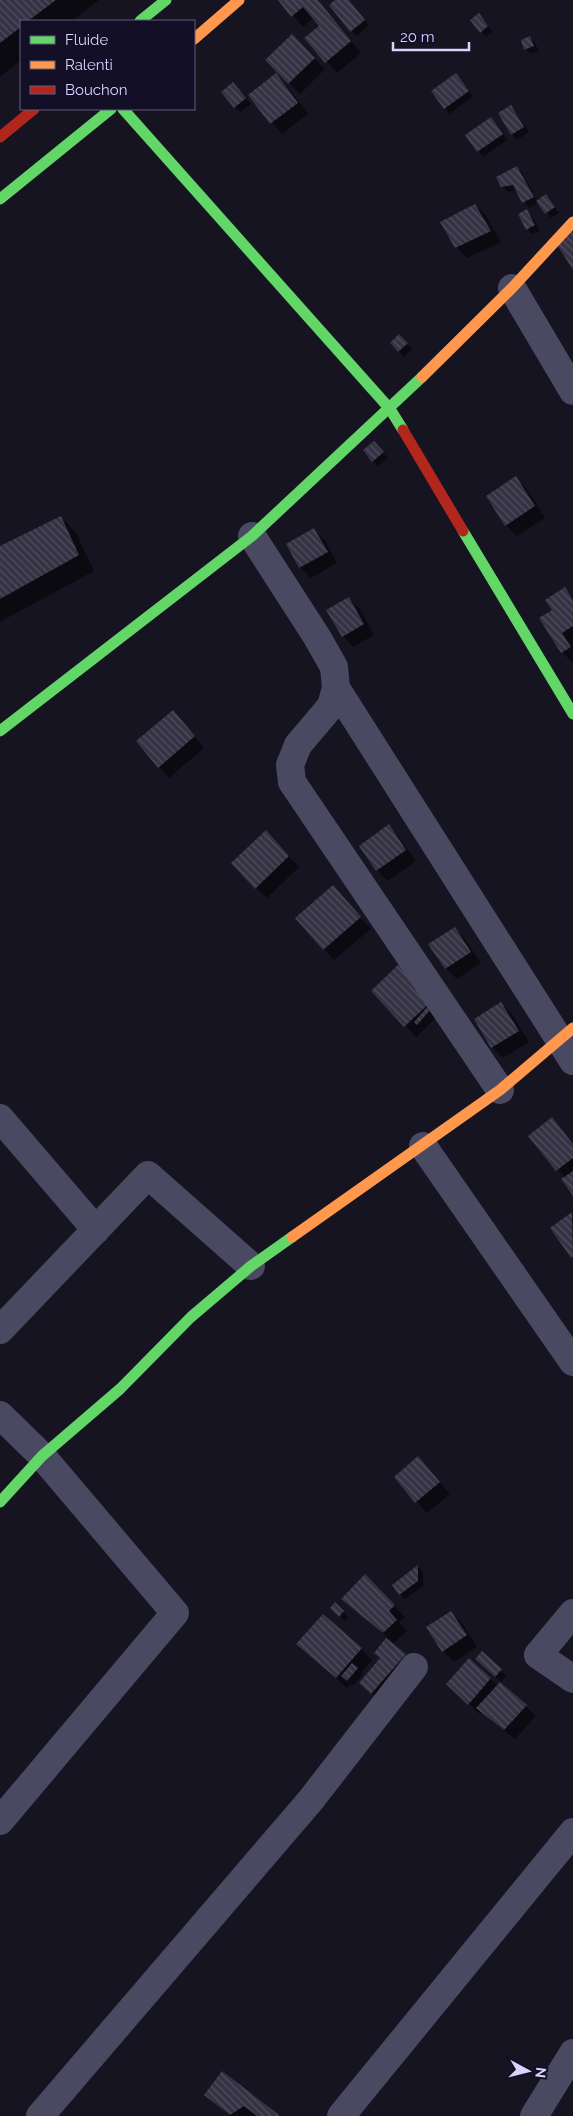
<svg xmlns="http://www.w3.org/2000/svg" width="573" height="2116" font-family="Raleway,sans-serif">
	<defs>
		<pattern id="building-back-hatch" width="6" height="6" patternUnits="userSpaceOnUse" patternTransform="scale(1.25)"><rect width="6" height="6" fill="#343243"/><path d="M-1 5l2 2M0 0l6 6M5-1l2 2" fill="none" stroke="#514f5f"/></pattern>
	</defs>
	<rect width="100%" height="100%" fill="#161421"/>
	<g fill="#0007">
		<path d="M0,0h99l-27,21h-51v39l-21,17z"/>
		<path d="M279,0h39l43,53 -24,20 -31,-35 15,-12 -7,-8 -11,9z"/>
		<path d="M337,0h12l20,25 -12,11 -6,-5z"/>
		<path d="M479,15l14,17 -7,5 -5,-5z"/>
		<path d="M292,36l33,33 -25,25 -11,-11z"/>
		<path d="M530,38l5,5 4,8 -8,3 -5,-5z"/>
		<path d="M276,74l10,11 22,29 -26,20 -33,-39z"/>
		<path d="M456,75l17,21 -23,18 -18,-22z"/>
		<path d="M233,83l18,21 -11,8 -5,-5z"/>
		<path d="M511,106l18,26 -12,8 -5,-6z"/>
		<path d="M496,124l11,16 -24,17 -16,-22z"/>
		<path d="M517,167l5,5 15,29 9,-5 13,17 -8,5 -12,-16 -10,6 -12,-18 -9,2 -6,-6z"/>
		<path d="M475,205l11,11 15,26 -34,16 -11,-11z"/>
		<path d="M527,211l5,5 8,15 -8,3 -5,-5z"/>
		<path d="M399,336l13,13 -8,8 -13,-14z"/>
		<path d="M379,448l9,10 -10,8 -5,-5z"/>
		<path d="M516,478l11,11 18,29 -28,18 -11,-11z"/>
		<path d="M61,517l15,16 18,38 -94,51v-75z"/>
		<path d="M314,530l11,10 12,23 -26,15 -11,-11z"/>
		<path d="M565,589l8,8v66l-11,-11 -9,-42z"/>
		<path d="M349,598l11,11 14,26 -21,12 -10,-11z"/>
		<path d="M184,723l20,25 -35,30 -10,-11z"/>
		<path d="M389,826l10,11 17,24 -28,20 -11,-11z"/>
		<path d="M276,843l23,24 -32,31 -11,-10z"/>
		<path d="M333,887l38,42 -37,31 -10,-11z"/>
		<path d="M455,928l10,11 16,24 -24,16 -11,-10 -16,-25z"/>
		<path d="M373,991l71,19 -28,27z"/>
		<path d="M501,1003l11,11 17,28 -26,16 -11,-11z"/>
		<path d="M552,1119l21,24v51l-8,-16 -35,-42z"/>
		<path d="M572,1214l1,1v43l-21,-30z"/>
		<path d="M418,1458l32,36 -23,19 -32,-36z"/>
		<path d="M418,1567l5,5v14l-18,13 -5,-5z"/>
		<path d="M365,1575l40,42 -6,5 8,9 -13,12 -51,-44z"/>
		<path d="M335,1604l13,13 -3,4 -14,-13z"/>
		<path d="M451,1612l11,11 15,24 -23,15 -11,-11z"/>
		<path d="M361,1649l11,11 -11,13 2,1 -10,12 -2,-2 -4,4 -38,-34z"/>
		<path d="M482,1653l24,23 -5,6 -19,-17z"/>
		<path d="M405,1655l10,11 -32,38 -12,-11z"/>
		<path d="M469,1660l29,26 28,20 10,10 -21,23 -33,-27 -2,2 -21,-19z"/>
		<path d="M222,2073l56,43h-48l-25,-21z"/>
	</g>
	<g fill="url(#building-back-hatch)">
		<path d="M0,0h56l-28,21h-7v6l-21,16z"/>
		<path d="M278,0h40l33,41 -26,22 -21,-25 15,-12 -16,-19 -12,10z"/>
		<path d="M335,0h14l16,20 -15,12 -21,-27z"/>
		<path d="M479,13l9,13 -8,7 -10,-13z"/>
		<path d="M292,34l23,24 -27,26 -23,-24z"/>
		<path d="M530,36l4,10 -10,4 -3,-10z"/>
		<path d="M276,73l22,30 -28,21 -22,-29z"/>
		<path d="M456,73l13,18 -25,18 -13,-18z"/>
		<path d="M233,82l13,16 -12,10 -13,-16z"/>
		<path d="M511,105l13,22 -13,8 -13,-22z"/>
		<path d="M491,117l12,17 -26,18 -12,-17z"/>
		<path d="M517,166l17,31 -12,6 -9,-18 -12,2 -5,-10z"/>
		<path d="M546,194l9,13 -10,7 -9,-13z"/>
		<path d="M475,204l16,27 -36,17 -15,-26z"/>
		<path d="M527,209l8,16 -9,5 -8,-16z"/>
		<path d="M573,226v44l-17,-27z"/>
		<path d="M399,334l9,9 -10,9 -8,-9z"/>
		<path d="M374,441l10,11 -12,10 -9,-12z"/>
		<path d="M516,476l19,30 -30,20 -19,-30z"/>
		<path d="M61,516l18,39 -79,44v-53z"/>
		<path d="M314,528l14,24 -29,16 -13,-24z"/>
		<path d="M565,587l8,13v26l-11,7 9,14 -10,6 -22,-35 13,-8 -7,-10z"/>
		<path d="M349,597l15,27 -22,13 -16,-27z"/>
		<path d="M173,710l22,26 -37,32 -22,-27z"/>
		<path d="M389,824l17,26 -30,21 -17,-25z"/>
		<path d="M266,830l23,26 -34,33 -24,-26z"/>
		<path d="M333,885l28,32 -38,33 -28,-32z"/>
		<path d="M455,927l16,25 -26,17 -17,-25z"/>
		<path d="M400,963l34,36 -30,28 -33,-36z"/>
		<path d="M501,1002l18,29 -28,17 -17,-29z"/>
		<path d="M429,1005l2,4 -14,16 -3,-3z"/>
		<path d="M552,1117l21,27v14l-17,13 -28,-35z"/>
		<path d="M573,1171v25l-12,-17z"/>
		<path d="M572,1212l1,45 -2,1 -21,-30z"/>
		<path d="M418,1456l22,26 -25,21 -21,-26z"/>
		<path d="M418,1565v16l-19,14 -7,-10z"/>
		<path d="M365,1574l30,31 -6,6 8,9 -14,13 -42,-34z"/>
		<path d="M335,1602l9,9 -5,6 -9,-9z"/>
		<path d="M451,1611l16,24 -25,17 -16,-25z"/>
		<path d="M323,1614l39,34 -26,30 -40,-34z"/>
		<path d="M386,1638l20,16 -35,40 -12,-11 21,-25 -6,-5z"/>
		<path d="M482,1651l20,18 -7,8 -20,-18z"/>
		<path d="M469,1658l22,20 -23,27 -22,-21z"/>
		<path d="M352,1663l6,5 -11,13 -6,-5z"/>
		<path d="M500,1682l27,23 -23,25 -28,-22z"/>
		<path d="M222,2071l57,44 -1,1h-21l-13,-10 -14,9 -26,-20z"/>
	</g>
	<g fill="none" stroke-linecap="round" stroke-linejoin="round">
		<g stroke="#4a4962" stroke-width="28">
			<path d="M512,288l61,103"/>
			<path d="M252,536l65,101 17,30 2,21 -5,18 -33,39 -8,20 2,17 208,308"/>
			<path d="M336,688l237,373"/>
			<path d="M0,1118l96,112"/>
			<path d="M423,1146l150,216"/>
			<path d="M0,1330l148,-155 103,91"/>
			<path d="M0,1415l42,41 133,157 -175,208"/>
			<path d="M573,1613l-35,42 35,24"/>
			<path d="M40,2116l270,-315 104,-134"/>
			<path d="M341,2116l232,-284"/>
			<path d="M534,2116l39,-63"/>
		</g>
		<g stroke="#63d668" stroke-width="11">
			<path d="M140,21l26,-21"/>
			<path d="M123,109l267,300 13,21"/>
			<path d="M0,199l111,-90"/>
			<path d="M463,531l110,183"/>
			<path d="M0,731l252,-195 170,-159"/>
			<path d="M0,1502l42,-46 78,-67 71,-72 60,-51 41,-29"/>
		</g>
		<g stroke="#ff974d" stroke-width="11">
			<path d="M194,39l45,-39"/>
			<path d="M422,377l90,-89 61,-66"/>
			<path d="M292,1237l208,-147 73,-62"/>
		</g>
		<g stroke="#b3261e" stroke-width="11">
			<path d="M0,137l34,-28"/>
			<path d="M403,430l60,101"/>
		</g>
	</g>
	<rect x="20" y="20" width="175" height="90" fill="#130f26" stroke="#625e7d"/>
	<rect x="30" y="36" width="25" height="8" fill="#63d668" stroke="#625e7d"/>
	<text x="65" y="45" font-size="15" fill="#d9d4ff">Fluide</text>
	<rect x="30" y="61" width="25" height="8" fill="#ff974d" stroke="#625e7d"/>
	<text x="65" y="70" font-size="15" fill="#d9d4ff">Ralenti</text>
	<rect x="30" y="86" width="25" height="8" fill="#b3261e" stroke="#625e7d"/>
	<text x="65" y="95" font-size="15" fill="#d9d4ff">Bouchon</text>
	<g transform="translate(528 2071) rotate(97)" stroke="#130f26" stroke-width="4" paint-order="stroke">
	<path d="M0-4L9 19L0 12L-9 19Z" fill="#d9d4ff"/>
	<text y="-8" font-size="14" font-weight="bold" text-anchor="middle" fill="#d9d4ff">N</text>
	</g>
	<path d="M393 42v8h76v-8" fill="none" stroke="#d9d4ff" stroke-width="2.5"/>
	<text x="400" y="42" font-size="15" fill="#d9d4ff" stroke="#130f26" stroke-width="4" paint-order="stroke">20 m</text>
</svg>
